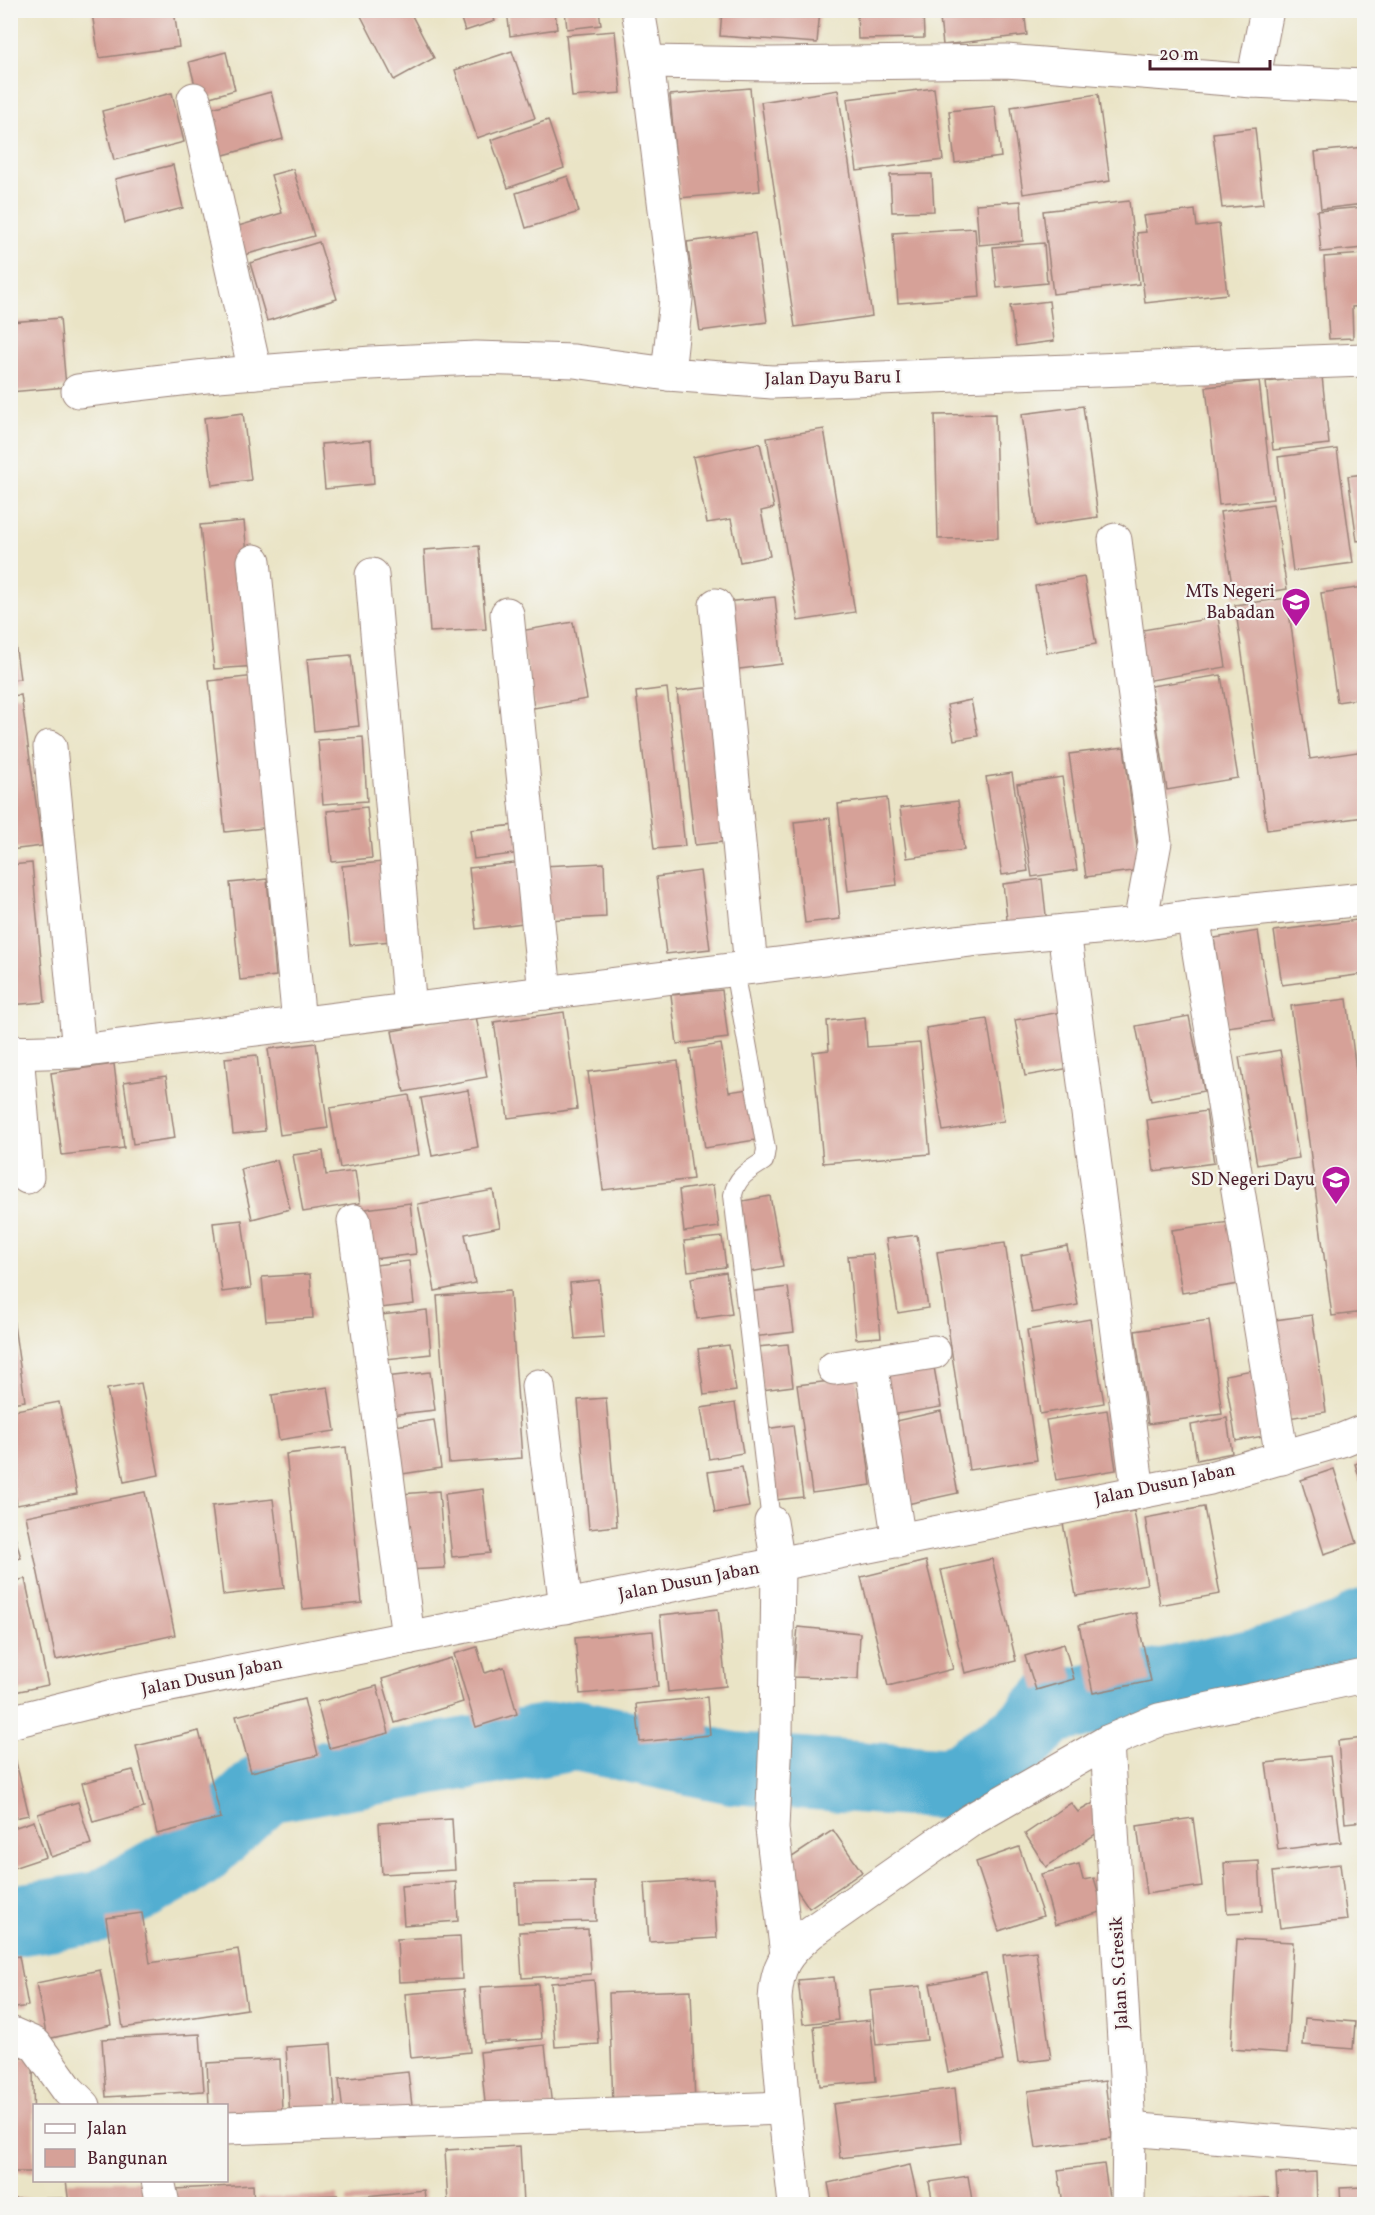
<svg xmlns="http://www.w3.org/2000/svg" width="1375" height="2215" font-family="Vollkorn,serif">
	<rect width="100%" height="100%" fill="#f6f6f2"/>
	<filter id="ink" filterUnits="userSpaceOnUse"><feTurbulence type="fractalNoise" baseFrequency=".0167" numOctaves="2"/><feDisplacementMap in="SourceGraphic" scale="12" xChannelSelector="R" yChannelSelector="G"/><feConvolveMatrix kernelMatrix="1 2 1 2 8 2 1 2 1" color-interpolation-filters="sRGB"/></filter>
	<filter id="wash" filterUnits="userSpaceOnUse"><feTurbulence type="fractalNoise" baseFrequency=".008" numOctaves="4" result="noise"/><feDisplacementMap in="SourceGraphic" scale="24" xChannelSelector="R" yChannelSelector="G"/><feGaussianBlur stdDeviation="1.35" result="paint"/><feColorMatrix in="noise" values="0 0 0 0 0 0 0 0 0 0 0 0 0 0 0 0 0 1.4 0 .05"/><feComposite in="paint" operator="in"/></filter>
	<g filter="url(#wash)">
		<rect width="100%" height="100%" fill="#eae4c6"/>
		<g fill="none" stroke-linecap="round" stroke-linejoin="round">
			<path stroke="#53aed1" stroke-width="72" d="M10,1921l90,-14 96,-54 70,-66 310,-52 157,33 218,16 73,-48 25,-27 226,-49 85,-28 4,-7"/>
		</g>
		<g id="blocks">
			<g fill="#d6a198">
				<path d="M110,10h64l5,37 -80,11 -7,-45z"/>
				<path d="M358,10h51l25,48 -40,22z"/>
				<path d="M458,10h33l4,11 -30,10z"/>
				<path d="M507,10h48l2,19 -47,7z"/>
				<path d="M565,10h34l2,15 -34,4z"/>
				<path d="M722,10h98l-3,33 -97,-7z"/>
				<path d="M857,10h66l1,28 -66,1z"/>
				<path d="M939,10h85l3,25 -84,10z"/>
				<path d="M615,31l6,62 -49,4 -6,-62z"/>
				<path d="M512,51l23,67 -58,20 -22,-68z"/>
				<path d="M226,52l9,38 -36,10 -10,-38z"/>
				<path d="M750,88l10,103 -81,7 -9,-103z"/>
				<path d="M934,88l9,72 -86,11 -10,-72z"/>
				<path d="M838,90l34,226 -77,11 -34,-225z"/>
				<path d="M271,92l12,47 -63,17 -12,-47z"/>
				<path d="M172,93l12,49 -70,18 -12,-49z"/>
				<path d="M1098,94l12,87 -87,13 -12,-87z"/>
				<path d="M995,106l6,51 -46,6 -6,-52z"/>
				<path d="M548,120l16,48 -56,20 -17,-48z"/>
				<path d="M1255,128l8,76 -41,4 -9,-75z"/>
				<path d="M1364,147v57l-43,5 -6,-57z"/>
				<path d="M173,165l10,43 -58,15 -10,-44z"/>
				<path d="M293,169l21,67 -70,19 -9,-28 47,-14 -11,-38z"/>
				<path d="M932,174l2,37 -42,1 -2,-37z"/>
				<path d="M568,176l11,36 -53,16 -10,-35z"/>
				<path d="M1021,201l2,40 -44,4 -3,-41z"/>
				<path d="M1129,201l10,83 -86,10 -10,-83z"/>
				<path d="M1364,207v41l-43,4 -4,-41z"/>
				<path d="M1195,210l2,17 22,-3 8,70 -82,9 -8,-70 9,-1 -3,-16z"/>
				<path d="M975,228l5,69 -82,6 -5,-70z"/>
				<path d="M755,233l12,89 -67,9 -13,-89z"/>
				<path d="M319,242l18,57 -70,22 -17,-58z"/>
				<path d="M1044,243l3,40 -50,5 -4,-41z"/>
				<path d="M1364,254v52l-12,1 1,31 -24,1 -5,-82z"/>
				<path d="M1049,301l5,40 -38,5 -6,-40z"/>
				<path d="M60,318l6,69 -56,5v-70z"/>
				<path d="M1322,376l7,68 -56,6 -7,-68z"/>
				<path d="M1259,381l14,118 -54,6 -13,-118z"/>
				<path d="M1083,406l15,111 -62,9 -14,-112z"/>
				<path d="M243,413l8,67 -39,5 -8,-67z"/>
				<path d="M995,414l3,124 -60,1 -3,-124z"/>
				<path d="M824,429l31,183 -57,9 -31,-183z"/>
				<path d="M371,440l3,44 -49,5 -4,-45z"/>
				<path d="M760,443l14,65 -13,3 9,45 -30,6 -9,-43 -24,4 -14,-66z"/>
				<path d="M1337,449l16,114 -60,8 -15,-114z"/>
				<path d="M1364,474v66l-7,1 -9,-65z"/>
				<path d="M1273,504l14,85 -53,8 -14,-85z"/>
				<path d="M244,521l13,145 -43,3 -14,-144z"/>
				<path d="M479,546l7,83 -56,3 -6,-82z"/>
				<path d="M1084,577l12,67 -49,9 -12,-67z"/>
				<path d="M1364,587v111l-27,4 -16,-109z"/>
				<path d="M775,597l7,67 -51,6 -7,-68z"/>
				<path d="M1287,598l23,161 54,-8v66l-97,13 -32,-225z"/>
				<path d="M10,607l10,72 -10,1z"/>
				<path d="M1218,617l8,50 -86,15 -9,-50z"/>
				<path d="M573,622l14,77 -53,9 -14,-77z"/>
				<path d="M351,655l8,71 -45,5 -7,-72z"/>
				<path d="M1221,675l17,103 -71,12 -16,-104z"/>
				<path d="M256,676l16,151 -47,5 -16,-151z"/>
				<path d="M714,687l18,154 -37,4 -18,-154z"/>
				<path d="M667,688l18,158 -31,3 -18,-157z"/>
				<path d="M21,695l21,151 -32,4v-154z"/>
				<path d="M971,700l7,36 -24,4 -7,-35z"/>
				<path d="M363,737l4,64 -44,3 -5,-64z"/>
				<path d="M1124,747l16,123 -54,7 -17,-123z"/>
				<path d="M1012,773l16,98 -26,4 -16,-98z"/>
				<path d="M1062,777l15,93 -45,7 -15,-93z"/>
				<path d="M887,798l10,87 -49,6 -10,-87z"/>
				<path d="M958,801l6,49 -57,8 -7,-50z"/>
				<path d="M367,807l5,51 -40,4 -5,-51z"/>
				<path d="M830,818l10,101 -35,4 -11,-101z"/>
				<path d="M525,824l4,28 -55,7 -4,-29z"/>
				<path d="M383,862l8,79 -41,4 -8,-79z"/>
				<path d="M523,862l8,60 -55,7 -7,-61z"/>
				<path d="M32,863l13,139 -35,3v-140z"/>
				<path d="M604,863l2,54 -62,3 -2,-54z"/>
				<path d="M700,871l10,78 -44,5 -10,-77z"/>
				<path d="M267,879l9,97 -36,4 -10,-97z"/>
				<path d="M1042,879l5,45 -39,4 -5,-44z"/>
				<path d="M1364,919v55l-82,11 -8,-54z"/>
				<path d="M1258,931l14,90 -45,6 -13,-89z"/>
				<path d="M722,990l6,48 -51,6 -6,-49z"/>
				<path d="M1347,999l17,136v177l-32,4 -41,-310z"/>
				<path d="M1066,1011l10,56 -51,9 -10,-56z"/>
				<path d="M564,1012l13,97 -69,9 -14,-96z"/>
				<path d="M476,1016l11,61 -83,15 -12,-61z"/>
				<path d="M1189,1016l15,75 -53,10 -15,-75z"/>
				<path d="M865,1017l2,30 53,-4 10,111 -107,9 -10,-111 16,-2 -2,-29z"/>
				<path d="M987,1019l17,102 -61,10 -17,-103z"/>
				<path d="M316,1043l12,85 -48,7 -12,-86z"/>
				<path d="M721,1044l8,48 19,-3 8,51 -51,8 -15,-99z"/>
				<path d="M1280,1050l19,108 -42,7 -18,-108z"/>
				<path d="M257,1055l8,76 -32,3 -8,-76z"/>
				<path d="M678,1061l15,118 -90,11 -15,-118z"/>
				<path d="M114,1064l10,84 -62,7 -11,-82z"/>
				<path d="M166,1076l9,62 -42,6 -9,-62z"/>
				<path d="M468,1090l10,57 -46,9 -11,-58z"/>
				<path d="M409,1095l10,60 -79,13 -10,-60z"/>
				<path d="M1206,1111l8,52 -60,8 -7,-51z"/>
				<path d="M323,1151l3,24 29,-4 5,32 -57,9 -10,-57z"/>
				<path d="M277,1160l13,49 -38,10 -11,-50z"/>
				<path d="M713,1185l6,42 -35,5 -5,-42z"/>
				<path d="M493,1190l7,37 -35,7 10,49 -40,8 -17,-87z"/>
				<path d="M770,1196l13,70 -33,6 -13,-70z"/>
				<path d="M410,1203l6,51 -52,6 -6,-50z"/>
				<path d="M242,1220l9,68 -29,4 -9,-69z"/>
				<path d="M1230,1222l9,62 -57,9 -10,-63z"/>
				<path d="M917,1235l11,73 -30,5 -12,-74z"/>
				<path d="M722,1237l4,30 -38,4 -4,-30z"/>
				<path d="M1005,1243l32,217 -68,10 -32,-218z"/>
				<path d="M1067,1246l11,59 -46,8 -11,-58z"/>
				<path d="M873,1254l8,83 -25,2 -8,-83z"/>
				<path d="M409,1261l5,43 -42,5 -5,-43z"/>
				<path d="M726,1272l6,42 -35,5 -6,-41z"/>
				<path d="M310,1274l3,44 -47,3 -4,-44z"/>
				<path d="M599,1280l5,57 -29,2 -5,-56z"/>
				<path d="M788,1287l6,45 -41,5 -5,-45z"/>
				<path d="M510,1291l12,167 -73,5 -12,-167z"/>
				<path d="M427,1310l4,44 -45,5 -5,-44z"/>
				<path d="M12,1311l13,90 -15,2v-91z"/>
				<path d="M1312,1315l14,97 -44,7 -15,-98z"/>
				<path d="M1090,1319l14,84 -64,11 -13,-84z"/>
				<path d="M1209,1320l13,94 -74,10 -13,-93z"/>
				<path d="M788,1344l5,42 -31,4 -5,-43z"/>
				<path d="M729,1345l7,46 -32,4 -6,-46z"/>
				<path d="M934,1367l7,40 -56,9 -6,-40z"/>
				<path d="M1263,1368l12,66 -39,7 -11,-66z"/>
				<path d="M430,1372l5,38 -45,5 -5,-38z"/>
				<path d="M857,1378l14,107 -59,8 -15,-108z"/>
				<path d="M141,1383l18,92 -35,7 -17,-93z"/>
				<path d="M328,1387l7,44 -56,9 -7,-45z"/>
				<path d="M606,1398l11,128 -28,3 -11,-129z"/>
				<path d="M59,1402l18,92 -60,11 -7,-33v-61z"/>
				<path d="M735,1403l8,50 -34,6 -8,-51z"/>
				<path d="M1107,1410l9,60 -60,10 -10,-60z"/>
				<path d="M941,1411l17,82 -51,11 -16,-82z"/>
				<path d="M1227,1418l5,35 -35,7 -6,-35z"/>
				<path d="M434,1420l7,48 -45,7 -8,-48z"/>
				<path d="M793,1425l10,72 -28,3 -10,-71z"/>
				<path d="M346,1447l16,156 -59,6 -17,-155z"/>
				<path d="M1364,1461v30l-9,-27z"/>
				<path d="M742,1467l7,40 -34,6 -7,-41z"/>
				<path d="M1334,1469l23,74 -33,11 -23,-74z"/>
				<path d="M483,1489l7,64 -38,4 -7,-63z"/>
				<path d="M439,1491l6,77 -38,2 -6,-76z"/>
				<path d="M145,1492l30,143 -119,25 -30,-144z"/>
				<path d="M273,1499l11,89 -61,7 -11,-89z"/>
				<path d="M1204,1507l16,87 -60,11 -15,-87z"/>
				<path d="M1134,1511l13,73 -71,12 -13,-73z"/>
				<path d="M10,1519l11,39 -11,3z"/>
				<path d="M992,1559l24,102 -51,12 -24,-103z"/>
				<path d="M926,1561l27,108 -65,17 -27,-109z"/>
				<path d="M25,1579l23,106 -38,8v-111z"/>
				<path d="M718,1609l8,77 -58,6 -8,-77z"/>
				<path d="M1136,1613l15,68 -58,12 -14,-68z"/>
				<path d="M798,1627l62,6 -2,46 -65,-2z"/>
				<path d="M653,1631l5,56 -78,7 -5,-56z"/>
				<path d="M1064,1644l10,35 -38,11 -11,-34z"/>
				<path d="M477,1647l8,26 19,-6 13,47 -41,13 -22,-73z"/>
				<path d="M451,1658l12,44 -68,21 -13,-44z"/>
				<path d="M377,1686l12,47 -60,15 -12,-46z"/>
				<path d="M707,1697l3,38 -70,7 -4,-38z"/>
				<path d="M304,1699l14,56 -67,17 -15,-56z"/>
				<path d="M199,1731l22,87 -64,16 -21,-88z"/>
				<path d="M1364,1738v83l-19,2 -7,-82z"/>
				<path d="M10,1750h3l16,65 -19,4z"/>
				<path d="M1330,1756l11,86 -63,8 -12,-87z"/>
				<path d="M133,1770l11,38 -51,14 -11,-39z"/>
				<path d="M78,1802l13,42 -40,13 -13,-43z"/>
				<path d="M1095,1802l14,23 -63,42 -21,-33 46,-31 7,9z"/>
				<path d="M1193,1818l9,68 -56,8 -9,-68z"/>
				<path d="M452,1819l3,51 -73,4 -3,-51z"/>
				<path d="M34,1821l12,36 -36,12v-40z"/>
				<path d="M833,1830l29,42 -53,36 -29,-43z"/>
				<path d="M1019,1847l24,69 -44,15 -23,-69z"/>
				<path d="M1259,1861l3,50 -35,2 -3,-50z"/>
				<path d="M1079,1864l4,16 11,-2 10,33 -49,14 -14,-51z"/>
				<path d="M1340,1864l7,56 -67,8 -7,-56z"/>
				<path d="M713,1879l4,59 -68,4 -4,-59z"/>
				<path d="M456,1882l2,39 -54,4 -3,-39z"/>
				<path d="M595,1882l1,39 -78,2 -2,-40z"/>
				<path d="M142,1913l8,50 88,-14 9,60 -124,19 -17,-110z"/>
				<path d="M588,1929l3,45 -69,4 -3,-46z"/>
				<path d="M460,1936l2,43 -63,3 -2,-43z"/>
				<path d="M1237,1939l56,3 -6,111 -56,-4z"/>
				<path d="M1036,1951l15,108 -33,4 -15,-108z"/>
				<path d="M19,1956l9,50 -18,3v-51z"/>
				<path d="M100,1970l11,55 -64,14 -11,-56z"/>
				<path d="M986,1973l17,88 -55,11 -18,-88z"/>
				<path d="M834,1977l4,43 -35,4 -5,-44z"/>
				<path d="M594,1980l5,64 -44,3 -4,-64z"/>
				<path d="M538,1984l4,55 -58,4 -4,-56z"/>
				<path d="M921,1986l6,54 -51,5 -6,-54z"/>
				<path d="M464,1989l6,63 -59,6 -6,-64z"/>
				<path d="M691,1990l4,114 -82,2 -4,-113z"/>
				<path d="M1305,2018l50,4 -2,27 -50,-4z"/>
				<path d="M870,2020l6,61 -56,5 -6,-60z"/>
				<path d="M200,2034l4,57 -98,6 -4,-58z"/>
				<path d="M331,2044l5,72 -46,3 -4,-72z"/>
				<path d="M545,2045l7,62 -66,6 -6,-61z"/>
				<path d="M33,2057l1,115h-24v-113z"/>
				<path d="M280,2059l2,52 -56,3v-8h-17l-2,-43z"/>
				<path d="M408,2072l5,42 -69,7 -5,-42z"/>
				<path d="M1105,2081l7,57 -76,10 -8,-57z"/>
				<path d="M955,2088l6,55 -121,15 -7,-54z"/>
				<path d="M520,2146l3,58h-75l-3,-54z"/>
				<path d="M1104,2164l6,40h-47l-5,-34z"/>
				<path d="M910,2165l9,39h-87l-4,-21z"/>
				<path d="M1316,2172l1,32h-39l-2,-30z"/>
				<path d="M968,2176l4,24 -39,4 -4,-22z"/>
				<path d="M66,2181h85l4,23h-86z"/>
				<path d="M253,2185l1,19h-78l-1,-15z"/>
				<path d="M1364,2187v17h-23l-1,-16z"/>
				<path d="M424,2190l2,14h-79v-6z"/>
				<path d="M338,2195l1,9h-81l-1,-6z"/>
				<path d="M63,2198v6h-53v-5z"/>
				<path d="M1271,2198l1,6h-90v-1z"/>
			</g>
		</g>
	</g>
	<g filter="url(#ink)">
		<use href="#blocks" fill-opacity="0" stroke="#9a8278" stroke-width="1.5"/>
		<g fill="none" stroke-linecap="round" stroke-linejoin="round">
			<g stroke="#9a8278" stroke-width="20">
				<path id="service" d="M734,970l32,179 -2,12c-15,10 -27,15 -31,34l38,327"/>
			</g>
			<g stroke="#9a8278" stroke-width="35">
				<g id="minor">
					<path d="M638,10l9,52 29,237 -8,75 104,8 592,-22"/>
					<path d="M647,62l124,2 235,-3 247,20 14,-71"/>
					<path d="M1253,81l111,5"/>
					<path d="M194,99l61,273"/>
					<path d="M78,391l128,-15 165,-13 105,-5 98,3 94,13"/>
					<path d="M1115,540l17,135 23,167 -15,82"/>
					<path d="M254,561l45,462"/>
					<path d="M372,575l38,435"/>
					<path d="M716,605l35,362"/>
					<path d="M507,614l38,379"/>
					<path d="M50,747l29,304"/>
					<path d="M1193,916l89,542"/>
					<path d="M1064,931l74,561"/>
					<path d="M17,1052l10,125"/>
					<path d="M10,1053l69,-2 900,-112 161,-15 53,-8 171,-17"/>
					<path d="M354,1221l54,417"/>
					<path d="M871,1363l28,178"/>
					<path d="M834,1368l100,-16"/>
					<path d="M538,1386l28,221"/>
					<path d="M771,1522l7,42 -2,171 -4,94 15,126"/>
					<path d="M10,1722l100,-25 1100,-219 132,-38 22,-9"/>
					<path d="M1107,1742l22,387 -1,75"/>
					<path d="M10,2033l25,11 33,46 16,16"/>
					<path d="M226,2128l558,-20"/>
					<path d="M1129,2129l235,20"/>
					<path d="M158,2180l5,24"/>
					<path d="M795,2204l-11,-96 -9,-109c2,-33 10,-45 35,-66l161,-113 136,-78 52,-22 205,-44"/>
				</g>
			</g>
			<use href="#service" stroke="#fff" stroke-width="18"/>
			<use href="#minor" stroke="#fff" stroke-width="33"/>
		</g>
	</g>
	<defs>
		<g id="school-pin" transform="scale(1.5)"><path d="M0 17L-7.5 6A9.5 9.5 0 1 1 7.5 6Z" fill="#b5179e" stroke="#f6f6f2"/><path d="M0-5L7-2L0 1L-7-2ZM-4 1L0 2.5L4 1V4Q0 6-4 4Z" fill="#fff"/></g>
	</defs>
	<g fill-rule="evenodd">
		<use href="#school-pin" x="1296" y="602"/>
		<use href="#school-pin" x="1336" y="1180"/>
	</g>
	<g text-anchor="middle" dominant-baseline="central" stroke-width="4.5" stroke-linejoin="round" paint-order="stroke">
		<g font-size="18" fill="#4a1f2b" stroke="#f6f6f2">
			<text transform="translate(833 379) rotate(-1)">Jalan Dayu Baru I</text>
			<text transform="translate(1165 1485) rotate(-12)">Jalan Dusun Jaban</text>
			<text transform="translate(689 1582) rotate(-11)">Jalan Dusun Jaban</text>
			<text transform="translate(212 1677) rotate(-11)">Jalan Dusun Jaban</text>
			<text transform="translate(1120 1973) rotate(-93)">Jalan S. Gresik</text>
		</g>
		<g font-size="18" fill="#4a1f2b" stroke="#f6f6f2" text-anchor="end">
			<text x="1275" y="592">MTs Negeri<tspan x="1275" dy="21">Babadan</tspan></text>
			<text x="1315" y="1180">SD Negeri Dayu</text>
		</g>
	</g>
	<rect width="1375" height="2215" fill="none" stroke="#f6f6f2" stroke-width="36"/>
	<rect x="33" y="2104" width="195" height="78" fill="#f6f6f2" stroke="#b1a0a2" stroke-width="1.5"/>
	<rect x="45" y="2124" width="30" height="9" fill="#ffffff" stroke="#b1a0a2" stroke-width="1.5"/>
	<text x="87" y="2134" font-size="18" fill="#4a1f2b">Jalan</text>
	<rect x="45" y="2149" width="30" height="18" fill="#d6a198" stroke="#b1a0a2" stroke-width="1.5"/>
	<text x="87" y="2164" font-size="18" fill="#4a1f2b">Bangunan</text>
	<path d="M1150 60v9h120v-9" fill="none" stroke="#4a1f2b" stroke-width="3"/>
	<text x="1159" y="60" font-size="18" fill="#4a1f2b" stroke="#f6f6f2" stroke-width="4.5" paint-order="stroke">20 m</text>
</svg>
